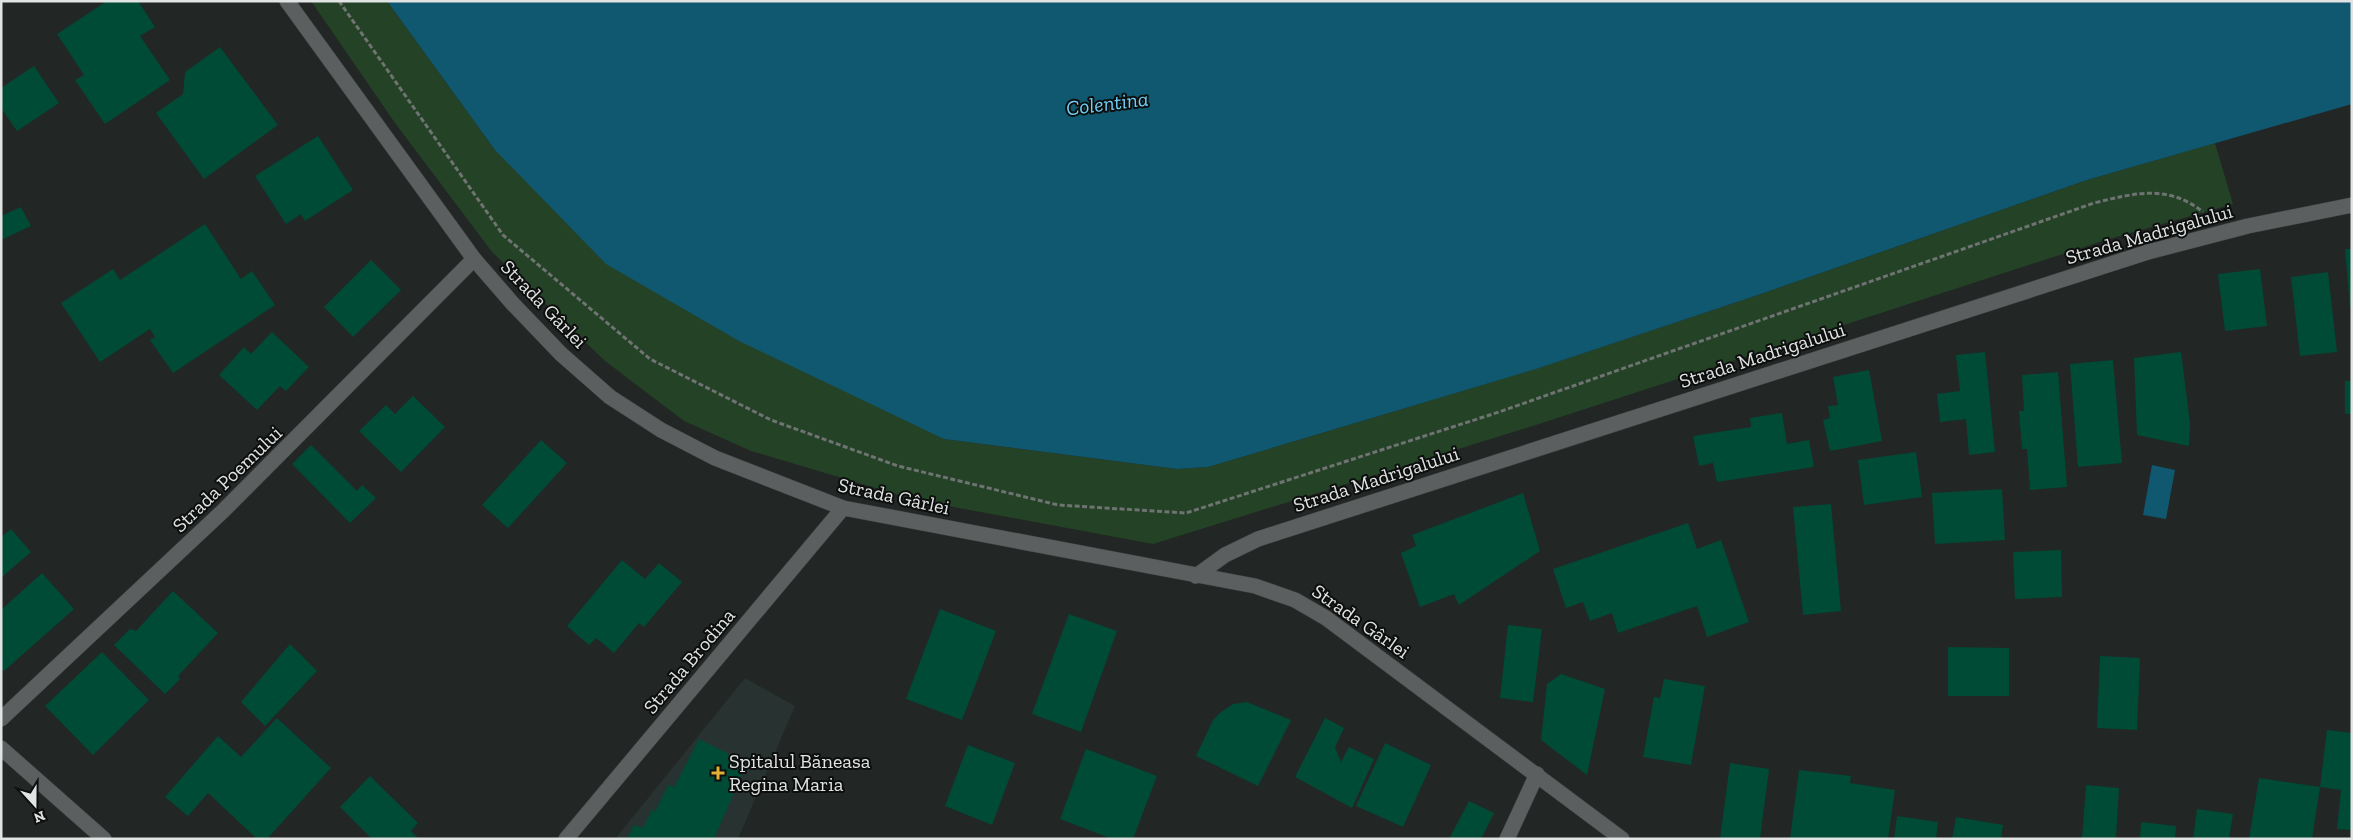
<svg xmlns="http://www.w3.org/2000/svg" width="2353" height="840" font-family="'Zilla Slab',serif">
	<rect width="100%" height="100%" fill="#222625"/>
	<path fill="#273231" d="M745,678l50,28 -57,133h-123z"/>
	<path fill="#234226" d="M311,1h76l108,149 449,289 233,30 31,-2 327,-98 226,-75 326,-114 128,-37 18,61 -127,36 -567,184 -386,120 -237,-44 -165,-49 -67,-30 -79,-60 -113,-109 -97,-129z"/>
	<g fill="#105770">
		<path d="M387,1h1965v103l-265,76 -326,114 -225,75 -328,98 -31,2 -233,-30 -205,-98 -133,-77 -111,-114z"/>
		<path d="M2152,465l23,5 -9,49 -23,-4z"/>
	</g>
	<g fill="#004b35">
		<path d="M107,1h31l17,26 -15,9 30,44 -65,44 -30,-44 9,-5 -27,-41z"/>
		<path d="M220,47l58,78 -74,54 -48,-66 27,-19 2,-22z"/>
		<path d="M34,66l25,37 -42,28 -16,-23v-20z"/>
		<path d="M318,136l35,54 -48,31 -4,-7 -15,10 -31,-48z"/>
		<path d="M21,207l10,19 -30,14v-24z"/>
		<path d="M205,224l36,55 11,-8 23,34 -102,68 -23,-33 5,-3 -5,-8 -50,33 -39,-59 52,-34 7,11z"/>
		<path d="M2345,249h7v59h-2z"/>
		<path d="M371,260l30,30 -48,47 -29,-30z"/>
		<path d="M2260,269l7,57 -42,5 -7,-57z"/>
		<path d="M2328,272l9,80 -37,4 -9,-79z"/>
		<path d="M272,332l37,35 -23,24 -6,-5 -23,24 -38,-35 25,-28 7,7z"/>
		<path d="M1985,352l10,100 -26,3 -3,-36 -26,3 -3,-28 23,-3 -4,-36z"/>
		<path d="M2181,352l9,71 -1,23 -52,-11 -3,-77z"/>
		<path d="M2113,360l9,103 -44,4 -8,-103z"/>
		<path d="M1869,370l13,71 -52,10 -7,-31 7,-2 -2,-12 10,-1 -5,-28z"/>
		<path d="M2058,372l9,115 -37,3 -3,-41h-5l-3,-38h5l-2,-36z"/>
		<rect x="2345" y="381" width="7" height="33"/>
		<path d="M413,396l32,31 -44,45 -42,-41 27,-26 9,9z"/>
		<path d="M1782,413l5,31 22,-4 5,27 -97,15 -4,-19 -14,3 -6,-30 58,-9 -1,-9z"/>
		<path d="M541,440l26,23 -59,65 -26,-23z"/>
		<path d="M311,445l46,46 5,-6 14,13 -26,25 -58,-59z"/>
		<path d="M1916,452l6,45 -58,8 -6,-45z"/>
		<path d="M2002,489l3,51 -70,4 -3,-51z"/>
		<path d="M1523,493l17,58 -81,54 -5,-11 -34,13 -19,-54 15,-7 -4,-11z"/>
		<path d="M1831,504l10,107 -38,4 -10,-108z"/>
		<path d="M1688,523l9,26 24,-9 28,82 -42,15 -10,-31 -79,27 -6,-20 -22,8 -7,-19 -17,6 -13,-39z"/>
		<path d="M11,529l20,23 -30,26v-41z"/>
		<path d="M2061,550l1,47 -47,2 -2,-47z"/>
		<path d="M622,560l23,19 14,-16 23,19 -38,45 -5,-4 -25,30 -18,-15 -7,7 -22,-19z"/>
		<path d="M42,573l32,36 -70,62 -3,-3v-58z"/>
		<path d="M173,591l45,42 -40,43 2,3 -15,15 -51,-49 16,-16 6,2z"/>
		<path d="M940,609l56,22 -34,89 -56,-21z"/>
		<path d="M1069,614l48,17 -36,101 -49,-18z"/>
		<path d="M1508,625l34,4 -9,73 -33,-4z"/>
		<path d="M290,644l27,27 -52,55 -24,-24z"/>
		<path d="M1948,647l61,1v48h-61z"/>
		<path d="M102,652l47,48 -56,55 -48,-49z"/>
		<path d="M2100,656l40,2 -3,72 -40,-2z"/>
		<path d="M1561,674l44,15 -18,86 -46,-35 6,-56z"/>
		<path d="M1664,679l41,7 -14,79 -48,-8 11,-60 6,1z"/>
		<path d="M1247,702l44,18 -33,66 -62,-30 17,-36 8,-8 12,-8z"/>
		<path d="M277,718l54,50 -64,71h-10l-49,-46 -20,23 -23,-19 53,-61 23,21z"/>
		<path d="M1325,718l19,10 -9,19 6,15 8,-15 25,12 -22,49 -57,-31z"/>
		<path d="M2327,730l25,3v97l-15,-1 4,-39 -21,-3 -8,52h-63l10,-61 61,9z"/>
		<path d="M699,739l48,24 -33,76h-87l7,-14 9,3 9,-19 3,3 13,-27 6,2z"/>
		<path d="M1385,743l46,22 -28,62 -47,-21z"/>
		<path d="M968,745l47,18 -23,62 -47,-19z"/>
		<path d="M1086,749l71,27 -24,63h-21l-52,-20z"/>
		<path d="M1730,763l39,6 -9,70h-40z"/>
		<path d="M1799,770l52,6 -1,7 45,7 -7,49h-98z"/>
		<path d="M370,776l48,47 -7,8 8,8h-47l-32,-32z"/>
		<path d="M2086,785l33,3 -3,50 -34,1z"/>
		<path d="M1469,801l25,12 -13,26h-32z"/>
		<path d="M2197,809l36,5 -4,25h-36z"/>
		<path d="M1897,816l41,6 -2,17h-42z"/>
		<path d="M1956,817l47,8 -2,14h-49z"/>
		<path d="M2141,822l35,4 -1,13h-35z"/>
	</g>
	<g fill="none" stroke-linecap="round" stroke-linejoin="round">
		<g stroke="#3f4241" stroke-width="16">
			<g id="street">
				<path d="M287,1l187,258 39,45 48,50 49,43 51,33 54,28 128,50 412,78 40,14 31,18 296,221"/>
				<path d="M1196,576l29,-21 33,-16 890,-287 100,-26 104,-21"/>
				<path d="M1,719l222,-208 251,-252"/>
				<path d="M1,748l103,91"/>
				<path d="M566,839l277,-331"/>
				<path d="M1507,839l30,-65"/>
			</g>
		</g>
		<path stroke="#6f7372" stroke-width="3" stroke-dasharray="5 2.5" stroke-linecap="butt" d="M339,1l164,234 147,124 121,61 127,46 160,39 128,8 313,-101 595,-209c41,-10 74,-19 109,9"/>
		<use href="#street" stroke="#5b5f5f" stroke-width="15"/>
	</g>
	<path fill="#e1af34" stroke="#0d0e0e" stroke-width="2" d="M715.5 765.5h5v5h5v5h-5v5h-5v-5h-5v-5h5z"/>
	<g text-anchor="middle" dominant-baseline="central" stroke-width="4" stroke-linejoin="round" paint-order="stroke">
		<g font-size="20" fill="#e2e4e4" stroke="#0d0e0e">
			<text transform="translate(2149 234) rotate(-16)">Strada Madrigalului</text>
			<text transform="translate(544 304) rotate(46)">Strada Gârlei</text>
			<text transform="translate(1762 355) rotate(-18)">Strada Madrigalului</text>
			<text transform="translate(227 479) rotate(-44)">Strada Poemului</text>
			<text transform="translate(1376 479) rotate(-18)">Strada Madrigalului</text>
			<text transform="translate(894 496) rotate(12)">Strada Gârlei</text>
			<text transform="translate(1361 621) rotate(35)">Strada Gârlei</text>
			<text transform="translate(689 661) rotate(-50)">Strada Brodina</text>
		</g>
		<g font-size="20" fill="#e2e4e4" stroke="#0d0e0e" text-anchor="start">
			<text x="729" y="761">Spitalul Băneasa<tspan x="729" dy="23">Regina Maria</tspan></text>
		</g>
		<g font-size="21" font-style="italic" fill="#70d0f8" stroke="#0d0e0e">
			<text transform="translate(1107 103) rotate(-7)">Colentina</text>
		</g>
	</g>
	<rect width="2353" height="840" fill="none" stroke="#e2e4e4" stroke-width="5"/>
	<g transform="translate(35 805) rotate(159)" stroke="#0d0e0e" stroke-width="4" paint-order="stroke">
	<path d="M0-4L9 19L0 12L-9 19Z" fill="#e2e4e4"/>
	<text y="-8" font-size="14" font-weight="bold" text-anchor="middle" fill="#e2e4e4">N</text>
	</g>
</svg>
